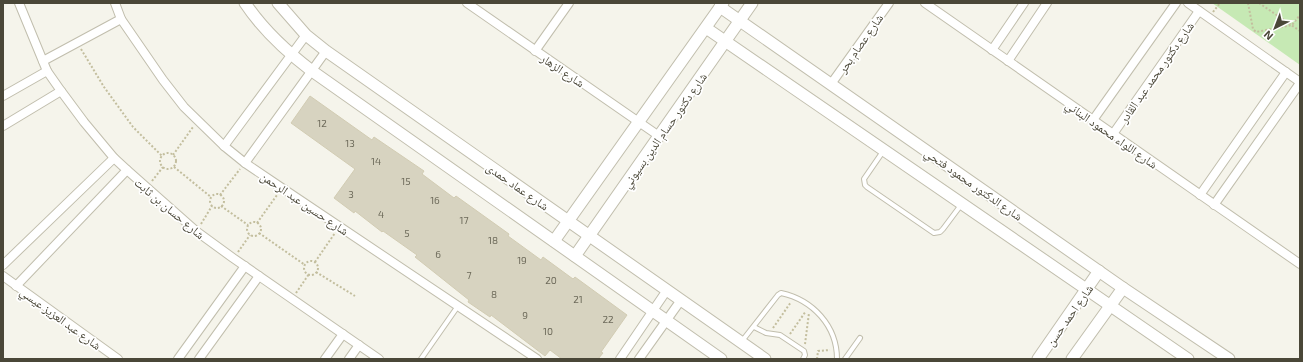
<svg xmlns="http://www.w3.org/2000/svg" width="1303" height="362" font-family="'Exo 2','Noto Naskh Arabic',sans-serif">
	<rect width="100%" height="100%" fill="#f5f4eb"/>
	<path fill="#c6e9b4" d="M1212,3h88v62z"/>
	<path fill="#d7d3c0" stroke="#d2ccb3" d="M310,96l62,44 2,-3 50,34 -2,3 32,24 2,-2 53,38 -1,2 33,24 2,-3 30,22 2,-2 52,38 -26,37 2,1 -5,6h-36l-12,-9 -5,6 -54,-41 -1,2 -22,-15 1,-2 -54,-43 2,-2 -34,-24 -1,1 -27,-21 -1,2 -20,-15 21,-29 -64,-46z"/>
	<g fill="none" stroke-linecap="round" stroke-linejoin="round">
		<g stroke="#c1bead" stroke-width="6">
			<g id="service">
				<path d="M884,150l-20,29 1,6 2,2 67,46 6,-1 3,-3 18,-24"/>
				<path d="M754,327l12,6 14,2 24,16 1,4 -2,4"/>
				<path d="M742,341l36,-46 3,-2c32,7 56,33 56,66"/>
				<path d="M421,359l37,-53"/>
				<path d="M845,359l15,-21"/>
			</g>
		</g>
		<g stroke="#c1bead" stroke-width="10">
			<g id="minor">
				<path d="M19,3l28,68 14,20 23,31 30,36 13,12 69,61 37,27 146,101"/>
				<path d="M115,3l6,16 42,61 21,27 40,39 21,17 37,25 255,171"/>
				<path d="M467,3l192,133"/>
				<path d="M925,3l375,261"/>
				<path d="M1188,3l112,79"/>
				<path d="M992,50l32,-47"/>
				<path d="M535,51l34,-48"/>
				<path d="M43,61l78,-42"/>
				<path d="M1008,61l39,-58"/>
				<path d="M831,84l58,-81"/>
				<path d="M3,96l44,-25"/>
				<path d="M1093,120l83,-117"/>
				<path d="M3,126l58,-35"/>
				<path d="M1113,134l86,-123"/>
				<path d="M224,146l82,-111"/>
				<path d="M245,163l81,-112"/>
				<path d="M1200,195l86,-123"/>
				<path d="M1214,205l86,-122"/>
				<path d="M3,265l111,-107"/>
				<path d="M3,276l115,83"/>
				<path d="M16,286l111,-116"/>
				<path d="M178,359l67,-93"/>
				<path d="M199,359l60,-83"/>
				<path d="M325,359l18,-25"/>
				<path d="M349,359l10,-14"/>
				<path d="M620,359l47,-69"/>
				<path d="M639,359l42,-59"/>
			</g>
		</g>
		<g stroke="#c1bead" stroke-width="13">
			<g id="tertiary">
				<path d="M245,3c18,27 42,49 67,68l409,288"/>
				<path d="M278,3l28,32 20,16 439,308"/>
				<path d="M720,7l403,281 106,71"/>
				<path d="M706,28l482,331"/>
				<path d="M554,241l169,-238"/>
				<path d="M575,256l177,-253"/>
				<path d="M1038,359l61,-88"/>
				<path d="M1072,359l51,-71"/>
			</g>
		</g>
		<g stroke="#c3be9e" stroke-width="2" stroke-dasharray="2 2" stroke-linecap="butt">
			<path d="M1248,3l5,26 3,3 36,-7 8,-10"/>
			<path d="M1259,3l41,28"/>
			<path d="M1213,12l7,-9"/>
			<path d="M81,49l23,38 29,40 29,29"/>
			<circle cx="168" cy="161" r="8"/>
			<path d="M173,155l20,-28"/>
			<path d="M174,167l37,30"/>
			<path d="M152,181l11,-14"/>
			<circle cx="217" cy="201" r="7"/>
			<path d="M220,195l20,-26"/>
			<path d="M221,206l27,19"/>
			<circle cx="254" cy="229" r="7"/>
			<path d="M257,223l20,-28"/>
			<path d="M201,224l11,-18"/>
			<path d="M259,233l46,32"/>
			<path d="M238,252l12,-17"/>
			<circle cx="311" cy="268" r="7"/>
			<path d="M315,262l20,-29"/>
			<path d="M316,272l39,24"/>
			<path d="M296,293l13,-19"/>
			<path d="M773,328l18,-26"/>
			<path d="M790,334l16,-23"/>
			<path d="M805,344l4,-31"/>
			<path d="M817,359l1,-8 12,-1"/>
		</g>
		<use href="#service" stroke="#fff" stroke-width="4"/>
		<use href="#minor" stroke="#fff" stroke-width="8"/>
		<use href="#tertiary" stroke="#fff" stroke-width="11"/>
	</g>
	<g text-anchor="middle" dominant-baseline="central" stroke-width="3.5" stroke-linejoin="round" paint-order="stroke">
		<g font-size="10" fill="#6d6a5a">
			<text x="322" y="123">12</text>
			<text x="350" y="143">13</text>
			<text x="376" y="161">14</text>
			<text x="406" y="181">15</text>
			<text x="351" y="194">3</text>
			<text x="435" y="200">16</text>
			<text x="381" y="214">4</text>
			<text x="464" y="220">17</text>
			<text x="407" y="233">5</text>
			<text x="493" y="240">18</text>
			<text x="438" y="254">6</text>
			<text x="522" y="260">19</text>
			<text x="469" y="275">7</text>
			<text x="551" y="280">20</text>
			<text x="494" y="294">8</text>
			<text x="578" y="299">21</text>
			<text x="525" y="315">9</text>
			<text x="608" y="319">22</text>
			<text x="548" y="331">10</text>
		</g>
		<g font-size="12" fill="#4a4738" stroke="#fff">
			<text transform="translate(860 43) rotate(-55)">شارع عصام بحر</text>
			<text transform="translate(563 70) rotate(34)">شارع الزهار</text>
			<text transform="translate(1156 72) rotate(-55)">شارع دكتور محمد عبد القادر</text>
			<text transform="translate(664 130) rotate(-55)">شارع دكتور حسام الدين بسيوني</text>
			<text transform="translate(1112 134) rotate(35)">شارع اللواء محمود البناني</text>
			<text transform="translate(974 184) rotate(35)">شارع الدكتور محمود فتحي</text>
			<text transform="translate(518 186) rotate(35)">شارع عماد حمدى</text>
			<text transform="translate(305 203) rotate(34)">شارع حسين عبد الرحمن</text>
			<text transform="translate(170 208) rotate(40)">شارع حسان بن ثابت</text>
			<text transform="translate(1069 315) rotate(-55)">شارع احمد حسن</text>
			<text transform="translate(61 318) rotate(36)">شارع عبد العزيز عيسي</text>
		</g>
	</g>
	<rect width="1303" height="362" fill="none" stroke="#4a4738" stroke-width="8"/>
	<g transform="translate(1275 28) rotate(222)" stroke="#ffffff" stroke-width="3" paint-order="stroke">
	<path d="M0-3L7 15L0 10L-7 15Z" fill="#4a4738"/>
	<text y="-6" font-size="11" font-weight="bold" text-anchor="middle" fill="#4a4738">N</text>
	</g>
</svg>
